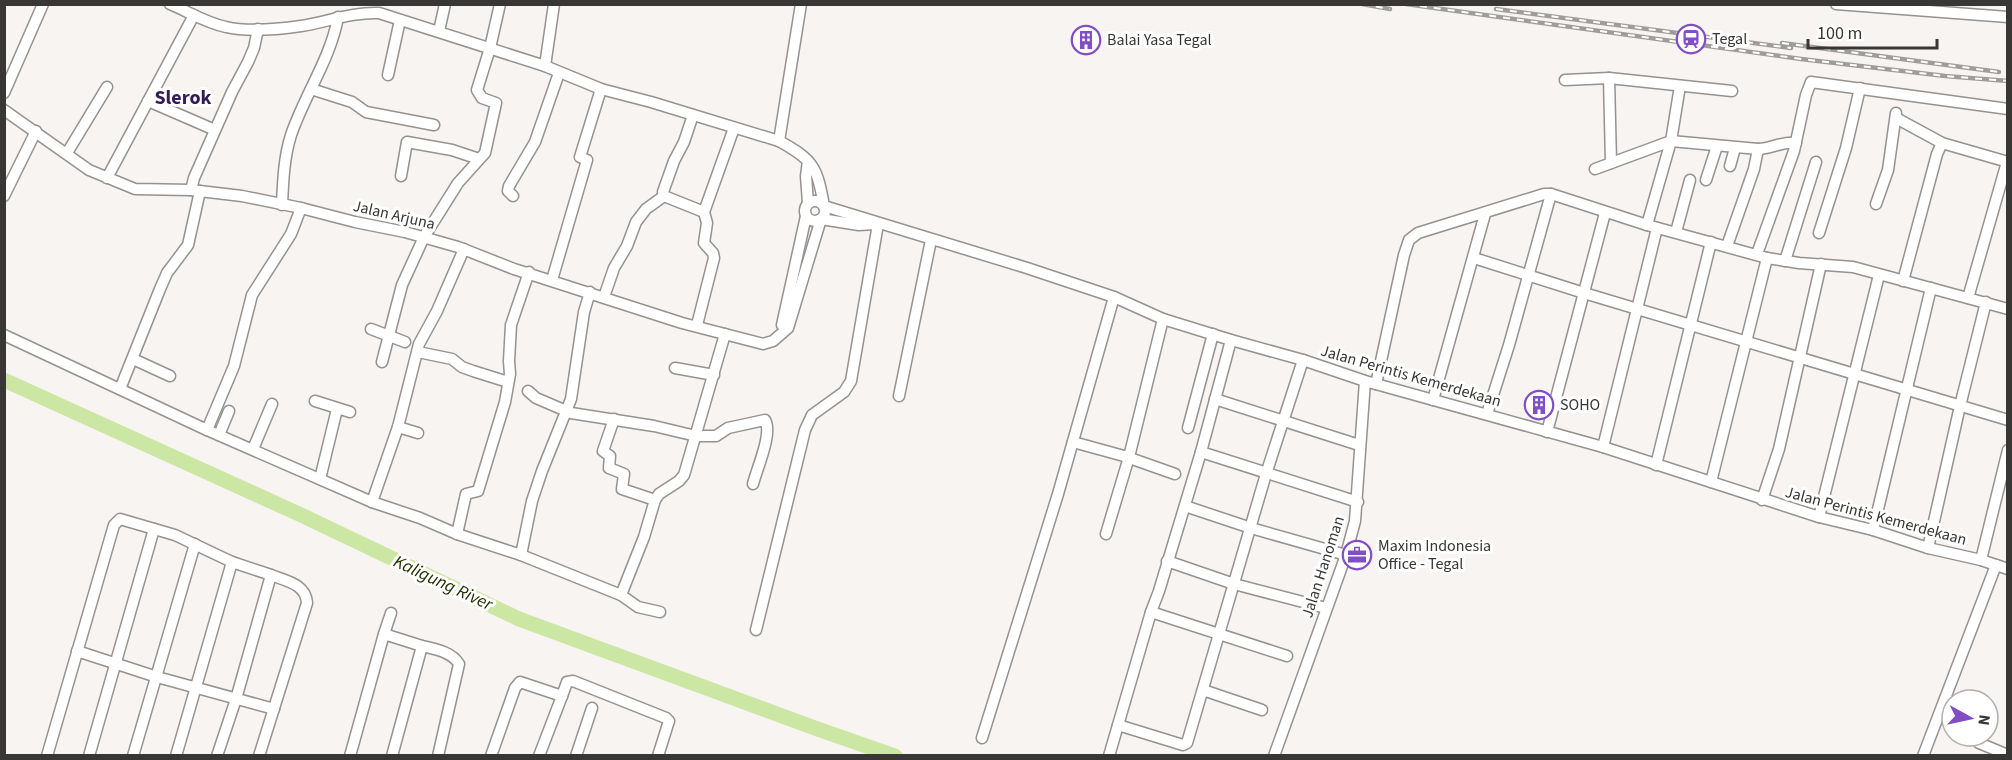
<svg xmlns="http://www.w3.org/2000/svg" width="2012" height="760" font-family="'Source Sans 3',sans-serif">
	<rect width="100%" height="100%" fill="#f7f4f1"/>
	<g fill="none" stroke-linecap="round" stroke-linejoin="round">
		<path stroke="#cce6a3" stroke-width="15" d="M4,380l295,134 220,105 293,108 83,29"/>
		<g stroke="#95928f" stroke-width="13">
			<g id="minor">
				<path d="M170,4c19,8 36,19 56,23 21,5 54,2 75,-1 26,-4 51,-14 78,-13l166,53 56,23 50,13 128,39"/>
				<path d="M801,4l-22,137c35,19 38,26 45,65l203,62 87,29 49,22 68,21 72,20 62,21 238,66 216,70 54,13 55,18 53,12 27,9"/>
				<path d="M1836,4l172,13"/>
				<path d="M439,31l6,-27"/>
				<path d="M545,66l9,-62"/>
				<path d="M388,75l12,-55"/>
				<path d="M1609,78l2,85"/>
				<path d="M1565,80l44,-2 123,13"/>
				<path d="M311,89l41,13 14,10 68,13"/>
				<path d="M4,93l39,-89"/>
				<path d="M148,101l67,29"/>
				<path d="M4,110l85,60 46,19 56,1 51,6 59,12 54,14 50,10 53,15 56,22 168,54 81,21 10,-3 15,-13 33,-109 38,6 16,-1"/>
				<path d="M693,115l-9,27 -10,19 -11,31 1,4 40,16"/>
				<path d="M1896,118l46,25 66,19"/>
				<path d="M67,153l40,-66"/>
				<path d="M808,161l-2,15 2,27"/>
				<path d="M1730,166l5,-18"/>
				<path d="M1595,169l76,-28 87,8c14,0 23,-8 38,-6"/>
				<path d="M401,176l6,-34 45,8 27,9"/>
				<path d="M107,178l87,-163"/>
				<path d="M1706,180l11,-34"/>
				<path d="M191,190l3,-12 38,-86 16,-30 6,-14 4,-19"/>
				<path d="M4,196l32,-65"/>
				<path d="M513,196l-5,-5 1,-5 26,-44 24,-69"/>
				<circle cx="815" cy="211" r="10"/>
				<path d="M1876,204l12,-34 8,-57"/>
				<path d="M282,205c1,-24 2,-48 9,-70 13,-39 40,-77 47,-118"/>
				<path d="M1647,225l24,-84 9,-55"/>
				<path d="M1676,232l14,-52"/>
				<path d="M1819,233l27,-85 14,-60"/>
				<path d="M1727,246l27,-77 4,-20"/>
				<path d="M1757,254l37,-103 12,-56 5,-13 197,27"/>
				<path d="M1474,258l110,35 424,127"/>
				<path d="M1785,261l31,-99"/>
				<path d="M552,280l35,-120 -7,-3 21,-68"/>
				<path d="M1903,281l34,-127 5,-11"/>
				<path d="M604,297l10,-29 13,-22 9,-24 10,-13 18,-13"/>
				<path d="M1968,298l39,-136"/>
				<path d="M697,325l17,-67 -1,-5 -9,-10 3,-20 -3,-11 30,-84"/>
				<path d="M782,325l24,-109"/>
				<path d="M371,329l34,13"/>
				<path d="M4,335l203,95 165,72 48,16 37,16 64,21 100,40 23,-58 11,-37 4,-6 20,-13 5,-6 41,-141"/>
				<path d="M418,352l34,7 10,8 11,4 35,11"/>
				<path d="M133,359l37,17"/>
				<path d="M382,362l20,-77 22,-48 34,-54 27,-30 11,-50 -14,-5 -5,-8 13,-42 10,-44"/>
				<path d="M675,368l39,7"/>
				<path d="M1376,384l28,-129 5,-15 9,-7 126,-39h7l96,31 120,33 32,5 54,4 155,42"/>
				<path d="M120,389l40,-100 7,-16 21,-28 12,-54"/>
				<path d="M528,391l8,7 35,15 83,13 42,10h20l12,-8 37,-8c8,13 -8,48 -12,64"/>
				<path d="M899,396l32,-156"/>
				<path d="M1215,399l144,46"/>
				<path d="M1433,400l52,-186"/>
				<path d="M315,401l35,11"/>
				<path d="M1487,414l22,-69 42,-151"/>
				<path d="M614,419l-11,32 7,5 -1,12 15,6 -2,15 33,11"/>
				<path d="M398,427l20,6"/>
				<path d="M1188,428l25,-94"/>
				<path d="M207,430l27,-64 18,-71 39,-61 10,-26"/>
				<path d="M1547,432l58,-219"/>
				<path d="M219,435l10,-24"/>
				<path d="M1073,442l51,14 51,18"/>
				<path d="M1603,447l54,-219"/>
				<path d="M253,449l19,-45"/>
				<path d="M1201,452l157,50"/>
				<path d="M1656,465l55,-223"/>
				<path d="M320,479l17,-70"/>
				<path d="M1711,482l56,-224"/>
				<path d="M1762,500l17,-51 42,-185"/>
				<path d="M372,502l26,-75 21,-83 18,-33 27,-62"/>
				<path d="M1185,506l66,22 95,27"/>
				<path d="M1819,517l60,-242"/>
				<path d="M1873,530l58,-242"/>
				<path d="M457,534l9,-40 12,-3 27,-89 5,-28 -1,-13 2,-36 18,-53"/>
				<path d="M1106,534l23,-77 34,-138"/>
				<path d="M1928,548l32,-142 26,-104"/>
				<path d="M521,555l11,-54 10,-30 29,-72 13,-87 6,-20"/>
				<path d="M1981,560l27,-110"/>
				<path d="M1167,561l67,23 92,24"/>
				<path d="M621,595l17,12 22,5"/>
				<path d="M1151,612l136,44"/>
				<path d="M756,630l49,-200 7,-15 32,-23 7,-11 27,-157"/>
				<path d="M384,634l7,-21"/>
				<path d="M422,646c13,3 30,6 37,18l-21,92"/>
				<path d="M77,651l80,26 117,32"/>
				<path d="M1203,690l59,20"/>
				<path d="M562,696l5,-14 6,-1 93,37 3,3 -1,3 -10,32"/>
				<path d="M1118,725l65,20 4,-2 79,-269 37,-114"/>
				<path d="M982,738l76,-244 56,-197"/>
				<path d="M1979,743l29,12"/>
				<path d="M47,756l67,-231 6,-6 55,16 57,27 39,13 -35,124 -19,57"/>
				<path d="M89,756l65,-227"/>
				<path d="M133,756l62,-212"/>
				<path d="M176,756l56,-194"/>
				<path d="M259,756l48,-153c-1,-19 -21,-22 -36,-28"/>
				<path d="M350,756l34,-122 38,12 -30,110"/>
				<path d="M491,756l24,-68 5,-6 42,14 -23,60"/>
				<path d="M576,756l16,-48"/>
				<path d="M1109,756l42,-144 8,-21 42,-139 30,-112"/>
				<path d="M1274,756l72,-201 9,-34 10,-140"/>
				<path d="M1923,756l73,-191"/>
			</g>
		</g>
		<use href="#minor" stroke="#fff" stroke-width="10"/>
		<g stroke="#9f9d9b" stroke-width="4.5">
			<g id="rail">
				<path d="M1362,4l28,5"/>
				<path d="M1406,4l395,55 144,17 63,5"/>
				<path d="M1496,9l295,39"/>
				<path d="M1782,43l217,29"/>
			</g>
		</g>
		<use href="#rail" stroke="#fff" stroke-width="2" stroke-dasharray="7" stroke-linecap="butt"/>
	</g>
	<defs>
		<g id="station-ring" transform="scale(1.5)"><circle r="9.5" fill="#fff" stroke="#814ec6" stroke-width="1.5"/><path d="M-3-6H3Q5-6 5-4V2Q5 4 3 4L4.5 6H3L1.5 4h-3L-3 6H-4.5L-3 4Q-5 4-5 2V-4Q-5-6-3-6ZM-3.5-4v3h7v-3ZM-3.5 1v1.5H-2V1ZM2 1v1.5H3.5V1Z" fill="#814ec6"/></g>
		<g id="building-ring" transform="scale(1.5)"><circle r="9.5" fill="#fff" stroke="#814ec6" stroke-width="1.5"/><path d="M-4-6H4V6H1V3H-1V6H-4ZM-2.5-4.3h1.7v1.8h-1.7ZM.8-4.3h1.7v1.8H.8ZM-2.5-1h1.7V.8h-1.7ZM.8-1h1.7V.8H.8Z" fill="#814ec6"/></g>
		<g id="office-ring" transform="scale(1.5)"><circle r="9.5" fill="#fff" stroke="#814ec6" stroke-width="1.5"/><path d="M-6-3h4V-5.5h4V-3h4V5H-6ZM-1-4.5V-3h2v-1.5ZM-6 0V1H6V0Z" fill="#814ec6"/></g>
	</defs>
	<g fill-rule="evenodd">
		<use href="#station-ring" x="1691" y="39"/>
		<use href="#building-ring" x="1086" y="40"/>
		<use href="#building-ring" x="1539" y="405"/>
		<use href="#office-ring" x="1357" y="555"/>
	</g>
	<g text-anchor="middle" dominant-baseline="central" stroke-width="6" stroke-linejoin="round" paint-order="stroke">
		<g font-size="16" fill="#383735" stroke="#fff" text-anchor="start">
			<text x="1712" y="39">Tegal</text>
			<text x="1107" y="40">Balai Yasa Tegal</text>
			<text x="1560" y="405">SOHO</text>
			<text x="1378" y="546">Maxim Indonesia<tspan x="1378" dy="18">Office - Tegal</tspan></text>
		</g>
		<g font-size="16" fill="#383735" stroke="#fff">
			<text transform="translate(394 215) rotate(13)">Jalan Arjuna</text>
			<text transform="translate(1411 376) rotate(16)">Jalan Perintis Kemerdekaan</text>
			<text transform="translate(1876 516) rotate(15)">Jalan Perintis Kemerdekaan</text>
			<text transform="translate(1323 567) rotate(-72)">Jalan Hanoman</text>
		</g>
		<g font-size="18" font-style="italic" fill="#202f00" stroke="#fff">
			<text transform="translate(443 583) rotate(25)">Kaligung River</text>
		</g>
		<g font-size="20" font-weight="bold" fill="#341b54" stroke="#fff">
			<text x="183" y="98">Slerok</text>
		</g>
	</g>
	<rect width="2012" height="760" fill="none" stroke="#383735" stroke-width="12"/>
	<g transform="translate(1970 718) rotate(98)"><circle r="28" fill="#ffffff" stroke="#afafae" stroke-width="1.5"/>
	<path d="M0-4.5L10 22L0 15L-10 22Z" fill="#814ec6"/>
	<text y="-9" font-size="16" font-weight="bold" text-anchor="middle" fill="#383735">N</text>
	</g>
	<path d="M1808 39v9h129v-9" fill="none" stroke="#383735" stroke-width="3"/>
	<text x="1817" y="39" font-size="18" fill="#383735" stroke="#ffffff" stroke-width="4.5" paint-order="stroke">100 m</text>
</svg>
